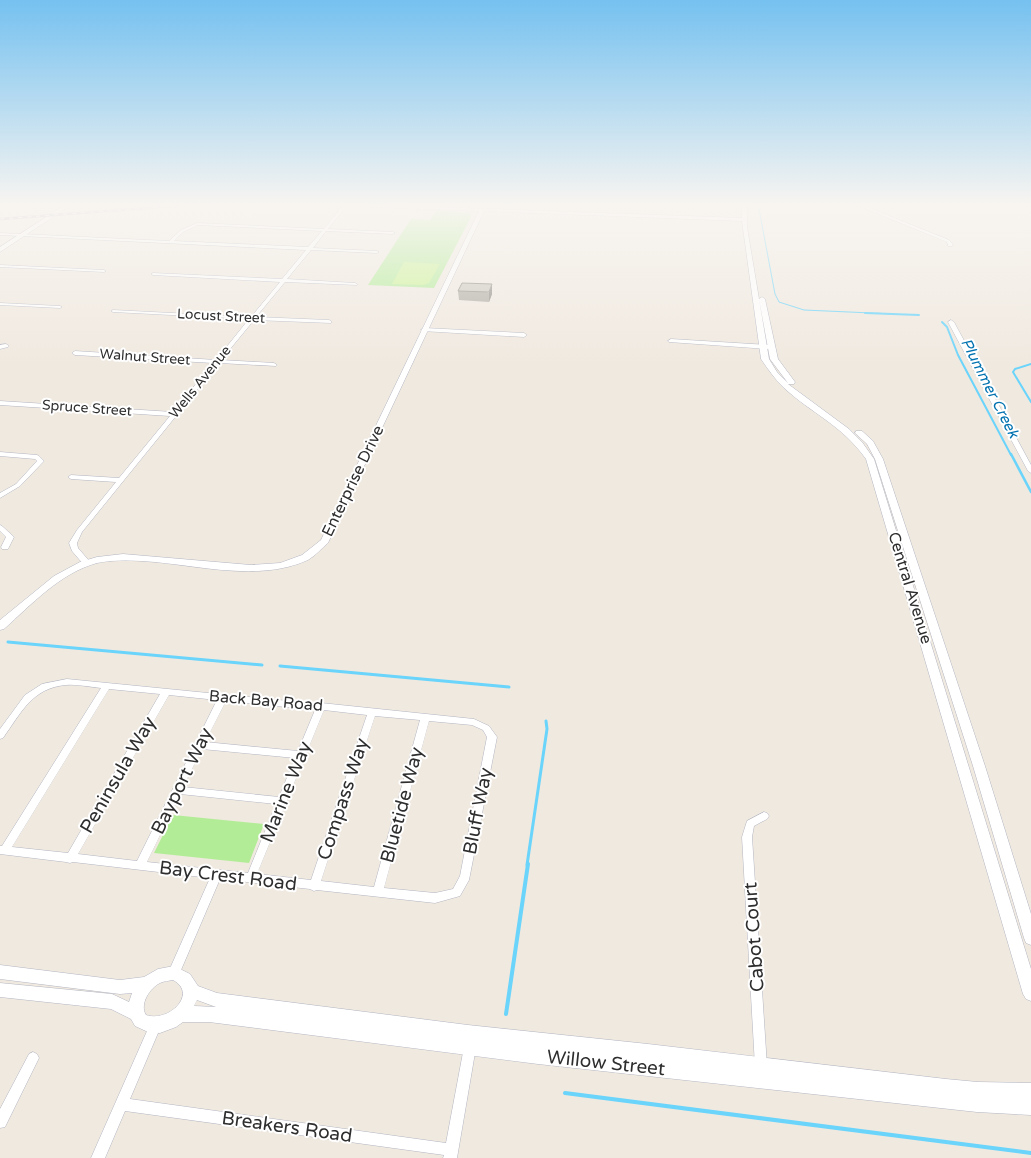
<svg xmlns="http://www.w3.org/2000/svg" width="1031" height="1158" font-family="'Varela Round',sans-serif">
	<rect width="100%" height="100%" fill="#f0e9e0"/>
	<g fill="#b3ec97">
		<path d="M437,210l33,3 1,4 -37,71 -66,-3 43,-66 19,1z"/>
		<path d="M173,815l91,9 -15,39 -95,-10z"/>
	</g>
	<path fill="#caf492" d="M404,262l36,2 -11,19 -6,2 -31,-1z"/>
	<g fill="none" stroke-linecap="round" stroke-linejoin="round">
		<path stroke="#6ad4fb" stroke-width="1" d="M755,206l4,3 16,85 4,8 25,8 90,4"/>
		<g stroke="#6ad4fb" stroke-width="2">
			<path d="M865,313l54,2"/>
			<path d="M942,322l5,5 11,28 53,100"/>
			<path d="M1031,364l-16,5 -2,3 18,30"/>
		</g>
		<path stroke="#6ad4fb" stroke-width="2.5" d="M1011,454l20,38"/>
		<g stroke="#6ad4fb" stroke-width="3">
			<path d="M8,642l254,23"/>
			<path d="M280,666l229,21"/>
			<path d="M527,865l20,-136 -1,-8"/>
		</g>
		<g stroke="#6ad4fb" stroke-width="4">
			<path d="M506,1014l22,-150"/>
			<path d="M565,1093l466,60"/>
		</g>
		<g stroke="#b3b6c2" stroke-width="1">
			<g id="minor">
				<path d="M345,203l3,1 -20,25 65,3 2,1 -2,1 -67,-3 -13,17 64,3 2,1 -2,1 -66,-3 -24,29 68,4 2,1v1l-72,-3 -29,35 73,3 2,1v2l-77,-3 -33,40 53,3 3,2 -1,1 -57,-3 -137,169 -5,11 1,5 13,15 -4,2h-3l-12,-14 -3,-8 8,-13 39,-48 -45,-3 -3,-2 3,-2 48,3 51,-62 -170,-11v-4l173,11 40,-49 -138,-8 -3,-2 3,-2 141,9 33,-41 -136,-7 -2,-1 2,-1 138,7 29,-35 -127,-7 -2,-1 2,-1 129,6 24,-29 -306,-15v-2l169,8 12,-11 16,-7 127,6zM198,225l124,6 -14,16 -134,-6 9,-9z"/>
				<path d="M852,203h5l92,37 4,4 -1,2h-4l-1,-4z"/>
				<path d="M0,265l104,5 2,1 -2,1 -104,-5z"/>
				<path d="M0,303l60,3 2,1 -2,1 -60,-3z"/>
				<path d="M951,320l3,2 77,143v8l-3,-2 -80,-149z"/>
				<path d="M424,328l100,5 3,2 -3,2 -102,-6 -1,-1z"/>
				<path d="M671,339l98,6 3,2 -3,2 -100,-7 -1,-1z"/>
				<path d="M6,344l3,2 -1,1 -8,2v-4z"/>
				<path d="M0,452l37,3 2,1 5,5 -24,25 -20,12v-5l16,-9 21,-23 -2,-2 -35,-3z"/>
				<path d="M0,525l2,1 12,11 -6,12h-6l-1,-2 5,-10 -6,-6z"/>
				<path d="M67,679l252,25 2,-1 153,16 15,7 8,11 -28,143 -9,16 -25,7 -118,-13 -3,1 -4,-2 -90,-10 -42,98 -4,1 -4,-1 -2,-4 42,-95 -137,-16 -3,1 -4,-1 -66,-8v-8h2l99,-158c-11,-1 -24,-4 -35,-3 -34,3 -45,28 -63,53l-3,1v-10l25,-34 17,-11zM109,689l51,5 -92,159 -56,-6zM169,695l48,5 -80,161 -59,-7zM226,701l89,9 -17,41 -93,-9zM324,710l43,5 -56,165 -54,-6zM375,716l45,4 -46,167 -53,-6zM429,721l43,4 11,5 4,7 -27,139 -7,13 -18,4 -51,-5zM202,749l93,9 -16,39 -96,-10zM180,794l96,10 -28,69 -101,-11z"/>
				<path d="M764,812l3,1 2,3 -2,3 -13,7 -2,11 15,229 -2,4 -4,2 -4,-2 -2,-4 -13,-229 5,-16z"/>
				<path d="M155,1020l4,2 2,4 -31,73 316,44 18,-96 2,-4 4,-2 4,2 2,4 -19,111h-14l1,-3 -319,-44 -20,47h-14l60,-136z"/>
				<path d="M33,1052l4,2 2,4 -2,4 -32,65 -5,1v-19l29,-55z"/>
			</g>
		</g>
		<g stroke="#b3b6c2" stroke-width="1">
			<g id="tertiary">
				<path d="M322,203l420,15v-15h5v24l22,132 8,13 11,11 -18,-24 -11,-60 3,-2 3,2 13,60 17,23 -1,2h-6l61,45 13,13 12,17 157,510v32l-5,-2 -3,-5 -157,-535c-25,-35 -54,-45 -83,-72 -9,-9 -15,-18 -22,-28l-19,-138 -258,-10 -156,332c-6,5 -13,13 -20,17 -51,23 -113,4 -166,1 -15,-1 -31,-1 -45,2 -37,10 -66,42 -93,66l-4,1v-10l54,-44 26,-14 17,-5 26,-3 128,11 29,-2 22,-8 19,-15 158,-329 -155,-6z"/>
				<path d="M856,431h6l11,10 10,18 102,307 46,148v31l-5,-2 -2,-5 -51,-172 -98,-307 -8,-15 -12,-11z"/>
				<path d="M0,965l120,15 24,-3 14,-8 16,-3 16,8 8,12 19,7 251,32 180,19 298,35 32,3 53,1v32l-54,-3 -439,-48 -329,-42h-26l-7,5 -16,6 -12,-1 -13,-6 -4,-7 -20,-10 -111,-12v-14l112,11 17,8 3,-9 -12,1 -120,-15zM173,980c26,14 -5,43 -27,35 -7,-11 4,-27 14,-32 4,-2 9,-2 13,-3zM197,1000l19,7 -22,-1z"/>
			</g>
		</g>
		<g stroke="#b3b6c2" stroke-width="1">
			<path id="secondary" d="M68,203h6l-74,49v-5z"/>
		</g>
		<use href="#minor" fill="#fff" fill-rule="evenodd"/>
		<use href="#tertiary" fill="#fff" fill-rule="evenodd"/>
		<use href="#secondary" fill="#fff" fill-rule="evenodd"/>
		<g stroke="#a1a4ba" stroke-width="2.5">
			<path id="rail" d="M0,219l215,-16"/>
		</g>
		<use href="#rail" stroke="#fff" stroke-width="1" stroke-dasharray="4.5" stroke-linecap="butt"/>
	</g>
	<path fill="#afaba3" d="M462,283l30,11 -3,8 -30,-2 -1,-9z"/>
	<path fill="#8e8b85" d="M492,284v10l-3,8v-10z"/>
	<path fill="#cbc7be" stroke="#8e8b85" d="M462,283l30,1 -3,8 -31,-1z"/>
	<linearGradient id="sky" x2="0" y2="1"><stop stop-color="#75c1f0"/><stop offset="0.56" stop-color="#f8f5f1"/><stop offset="1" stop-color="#f8f5f1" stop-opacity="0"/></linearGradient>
	<rect width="1031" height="365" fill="url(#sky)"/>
	<g text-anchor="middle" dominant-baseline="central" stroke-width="4" stroke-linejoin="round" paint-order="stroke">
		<g font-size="14" fill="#2e2e2e" stroke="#fff">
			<text transform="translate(221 316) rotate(3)">Locust Street</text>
			<text transform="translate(145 357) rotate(4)">Walnut Street</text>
			<text transform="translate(200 382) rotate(-51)">Wells Avenue</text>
			<text transform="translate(87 408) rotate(4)">Spruce Street</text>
		</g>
		<g font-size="15" font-style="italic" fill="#0072b0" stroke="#fff">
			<text transform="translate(990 388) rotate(63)">Plummer Creek</text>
		</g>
		<g font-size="16" fill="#2e2e2e" stroke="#fff">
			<text transform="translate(353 481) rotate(-64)">Enterprise Drive</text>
			<text transform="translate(910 588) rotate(73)">Central Avenue</text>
			<text transform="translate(266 701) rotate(5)">Back Bay Road</text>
		</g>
		<g font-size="19" fill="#2e2e2e" stroke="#fff">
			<text transform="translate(118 775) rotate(-60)">Peninsula Way</text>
			<text transform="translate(182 781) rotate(-64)">Bayport Way</text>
			<text transform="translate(286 792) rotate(-68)">Marine Way</text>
			<text transform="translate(343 799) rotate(-72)">Compass Way</text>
			<text transform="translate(402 805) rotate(-75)">Bluetide Way</text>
			<text transform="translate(478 811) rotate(-79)">Bluff Way</text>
			<text transform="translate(228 876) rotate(7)">Bay Crest Road</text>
			<text transform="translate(754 937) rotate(-94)">Cabot Court</text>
			<text transform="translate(606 1063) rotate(6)">Willow Street</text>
			<text transform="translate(287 1127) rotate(8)">Breakers Road</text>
		</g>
	</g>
</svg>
